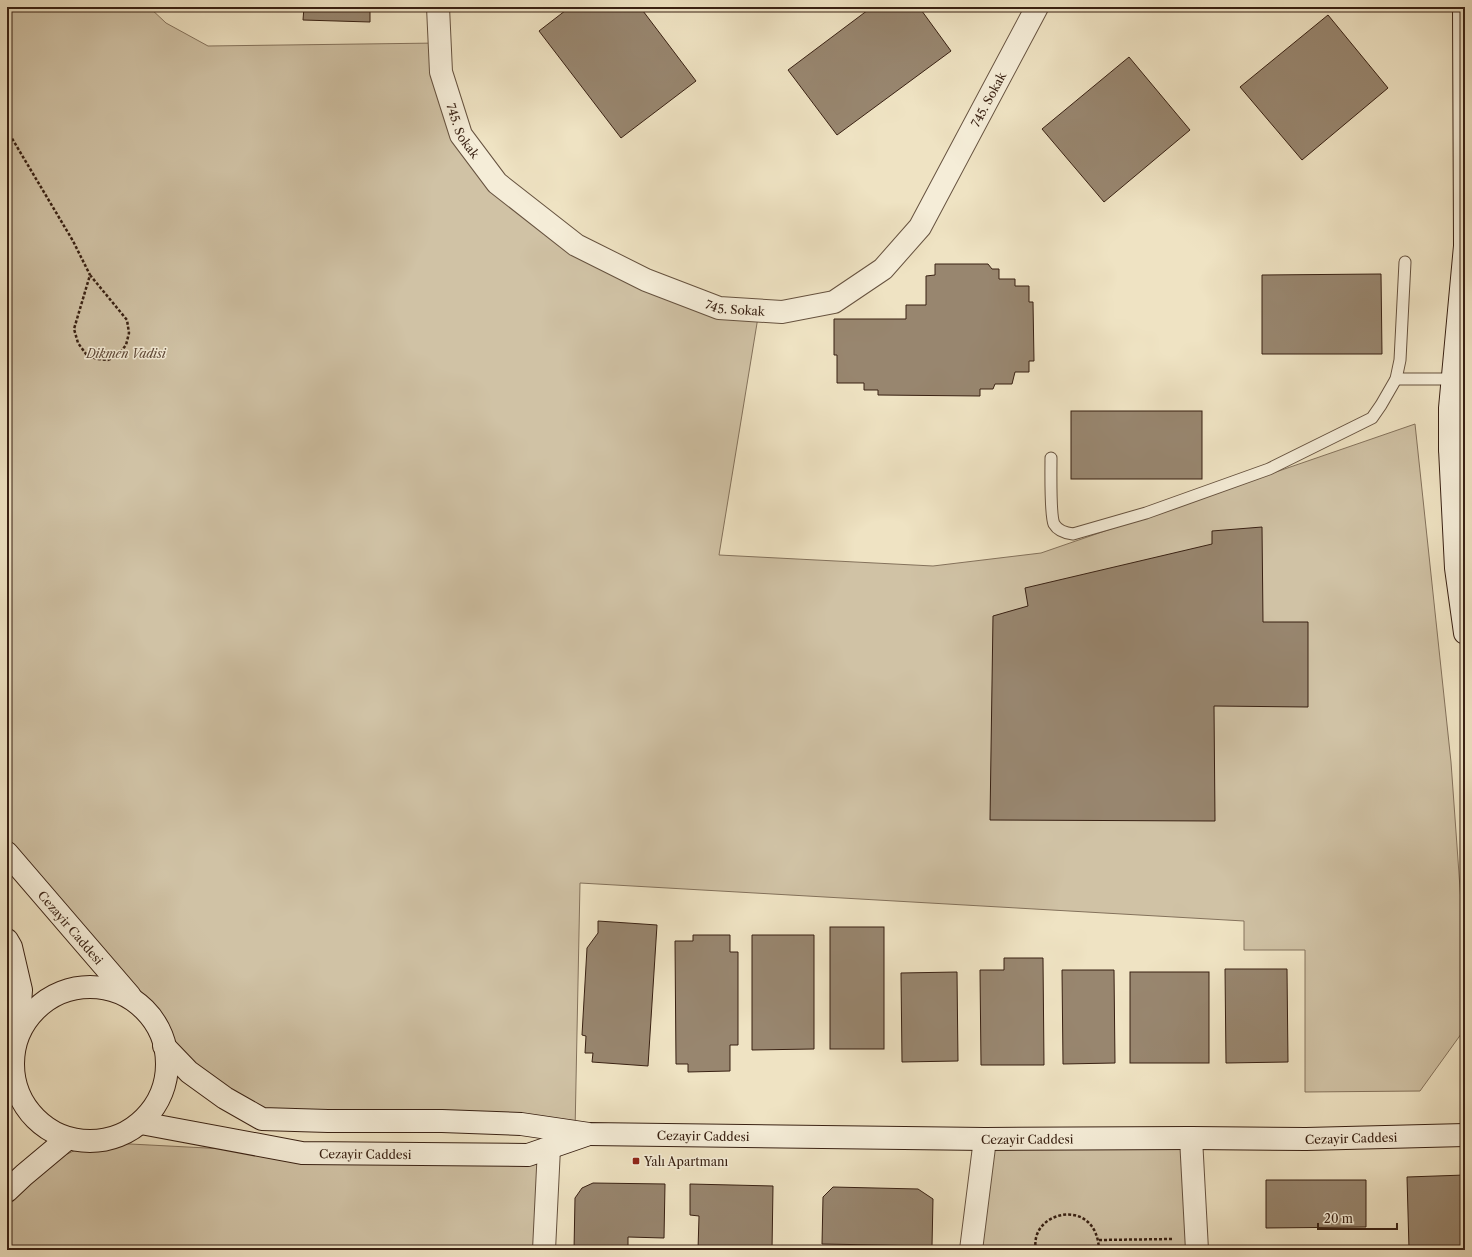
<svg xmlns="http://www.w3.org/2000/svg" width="1472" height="1257" font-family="'Libre Caslon Text',serif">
	<rect width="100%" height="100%" fill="#efe3c3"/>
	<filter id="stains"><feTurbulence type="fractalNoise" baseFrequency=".005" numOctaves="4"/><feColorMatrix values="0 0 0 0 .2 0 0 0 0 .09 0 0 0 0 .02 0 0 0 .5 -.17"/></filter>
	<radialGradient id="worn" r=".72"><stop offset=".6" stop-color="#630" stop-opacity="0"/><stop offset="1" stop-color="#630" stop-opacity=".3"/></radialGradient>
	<g fill="#d0c2a5" stroke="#84725c">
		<path d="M7,7h142l17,16 42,23 231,-3 22,92 115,110 183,66 -40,244 214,11 108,-13 374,-129 36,338 12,168 1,100 -44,61 -115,1v-142h-61v-29l-664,-38 -5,249 -313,-13 -98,-73 -6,-20 -17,-20 -6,-4 -128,-149z"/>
		<path d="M1191,1138l6,112h-226l14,-111z"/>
		<path d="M92,1142l210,11 247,-5 -5,102h-537v-59l17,-16z"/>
	</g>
	<g fill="#98866f" stroke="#392113">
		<path d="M304,7h66v15l-67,-2z"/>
		<path d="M570,7h70l56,74 -75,57 -82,-107z"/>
		<path d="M872,7h47l32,44 -114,84 -49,-65z"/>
		<path d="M1328,15l60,73 -86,72 -62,-73z"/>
		<path d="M1129,57l61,73 -86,72 -62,-73z"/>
		<path d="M935,264h53l4,5h7v10h16v7h14v16h4l1,59h-5v11h-14l-3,12h-17l-2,5h-13v7l-102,-1v-5h-14v-7h-27v-28h-3v-36h72v-14h20v-29l9,-1z"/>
		<path d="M1381,274l1,80h-120v-79z"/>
		<rect x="1071" y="411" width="131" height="68"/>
		<path d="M1262,527l1,95h45v85l-94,-1 1,115 -225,-1 3,-204 35,-10 -3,-18 187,-44v-13z"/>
		<path d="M598,921l59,4 -9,141 -56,-4 1,-9h-8l1,-17 -4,-1 5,-87 11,-15z"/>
		<rect x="830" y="927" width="54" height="122"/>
		<path d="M693,935h37v17h8v93h-8v26l-42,1v-8h-12l-1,-123h18z"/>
		<path d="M752,935h62v114l-62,1z"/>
		<path d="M1004,958h39l1,107h-63l-1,-95h24z"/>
		<path d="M1225,969h62l1,93 -62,1z"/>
		<path d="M1062,970h52l1,93 -52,1z"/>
		<path d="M957,972l1,89 -56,1 -1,-89z"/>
		<rect x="1130" y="972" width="79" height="91"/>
		<path d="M1465,1175v72l-56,2 -2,-72z"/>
		<path d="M1266,1180h100v47l-100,1z"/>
		<path d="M593,1183l72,1 -1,54 -36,-1v13h-54l1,-52 7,-10z"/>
		<path d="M690,1184l83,2 -1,64h-74l1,-34 -9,-1z"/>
		<path d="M833,1187l85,2 15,10 -1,47 -110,-2 1,-47z"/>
	</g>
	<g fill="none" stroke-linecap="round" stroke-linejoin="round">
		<g stroke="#66523f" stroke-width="13">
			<g id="lane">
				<path d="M1396,379h57"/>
				<path d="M1051,458c0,12 -1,57 3,66 4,7 11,9 19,10l73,-21 123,-44 103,-51 9,-13 15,-26 4,-19 5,-98"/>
			</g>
		</g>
		<g stroke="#66523f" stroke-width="24">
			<g id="street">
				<path id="s1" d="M438,7l3,65 20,63 36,48 79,62 70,35 73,28 63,4 52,-10 49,-33 37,-42 117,-220"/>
				<path d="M1450,449l15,-7"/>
				<path d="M1191,1138l6,112"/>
				<path d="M544,1250l5,-102"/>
				<path d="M971,1250l14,-111"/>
			</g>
		</g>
		<g stroke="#392113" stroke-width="24">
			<g id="secondary">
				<path d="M1464,7l1,239 -15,162v41l6,119 9,65"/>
				<path id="s2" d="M7,853l123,143"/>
				<path d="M7,940l4,7 10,43 -3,43"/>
				<circle cx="90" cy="1064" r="77"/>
				<path id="s3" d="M164,1046l25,26 36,26 37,21 66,2h114l79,3 68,10 396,5 206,-1 115,1 159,-4"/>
				<path id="s4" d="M141,1123l161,30 226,2 58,-20"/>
				<path d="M7,1191l17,-16 43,-36"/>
			</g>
		</g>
		<g stroke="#392113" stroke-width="2.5" stroke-dasharray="3 2" stroke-linecap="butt">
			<path d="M7,130l66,111 17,34"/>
			<path d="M90,275l37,45 2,13 -3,12 -8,10 -10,5 -11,-1 -11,-5 -8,-11 -4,-14z"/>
			<path d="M1099,1240l73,-1"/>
			<path d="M1036,1250c-8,-39 61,-55 63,0"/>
		</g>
		<use href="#lane" stroke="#f5edd8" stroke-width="11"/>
		<use href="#street" stroke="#f5edd8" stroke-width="22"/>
		<use href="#secondary" stroke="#f5edd8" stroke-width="22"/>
	</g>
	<rect fill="#8f2418" stroke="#f5edd8" stroke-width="1.5" x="632" y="1157" width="8" height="8" rx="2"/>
	<g text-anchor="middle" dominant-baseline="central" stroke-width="3" stroke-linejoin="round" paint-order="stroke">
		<g font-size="12" fill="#392113" stroke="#f5edd8">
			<text stroke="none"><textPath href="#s1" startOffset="824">745. Sokak</textPath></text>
			<text stroke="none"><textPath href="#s1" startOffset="128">745. Sokak</textPath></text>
			<text stroke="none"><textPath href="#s1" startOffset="464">745. Sokak</textPath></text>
			<text stroke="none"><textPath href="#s2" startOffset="98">Cezayir Caddesi</textPath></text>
			<text stroke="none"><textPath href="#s3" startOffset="565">Cezayir Caddesi</textPath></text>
			<text stroke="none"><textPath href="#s3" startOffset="1213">Cezayir Caddesi</textPath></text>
			<text stroke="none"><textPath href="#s3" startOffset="889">Cezayir Caddesi</textPath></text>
			<text stroke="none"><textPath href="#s4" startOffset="227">Cezayir Caddesi</textPath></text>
		</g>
		<g font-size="12" font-style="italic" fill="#5f4938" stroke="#f5edd8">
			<text x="126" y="353">Dikmen Vadisi</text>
		</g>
		<g font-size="12" fill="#392113" stroke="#f5edd8" text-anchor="start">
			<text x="644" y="1161">Yalı Apartmanı</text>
		</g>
	</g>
	<rect width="1472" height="1257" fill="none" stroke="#efe3c3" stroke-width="24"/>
	<rect x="8" y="8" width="1456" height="1241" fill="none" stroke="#392113" stroke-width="2"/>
	<rect x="12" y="12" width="1448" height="1233" fill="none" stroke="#392113"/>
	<path d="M1318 1223v6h79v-6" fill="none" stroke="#392113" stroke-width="2"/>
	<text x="1324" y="1223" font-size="12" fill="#392113" stroke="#f5edd8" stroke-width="3" paint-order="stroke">20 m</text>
	<rect width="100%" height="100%" filter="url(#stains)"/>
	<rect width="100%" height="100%" fill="url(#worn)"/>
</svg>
